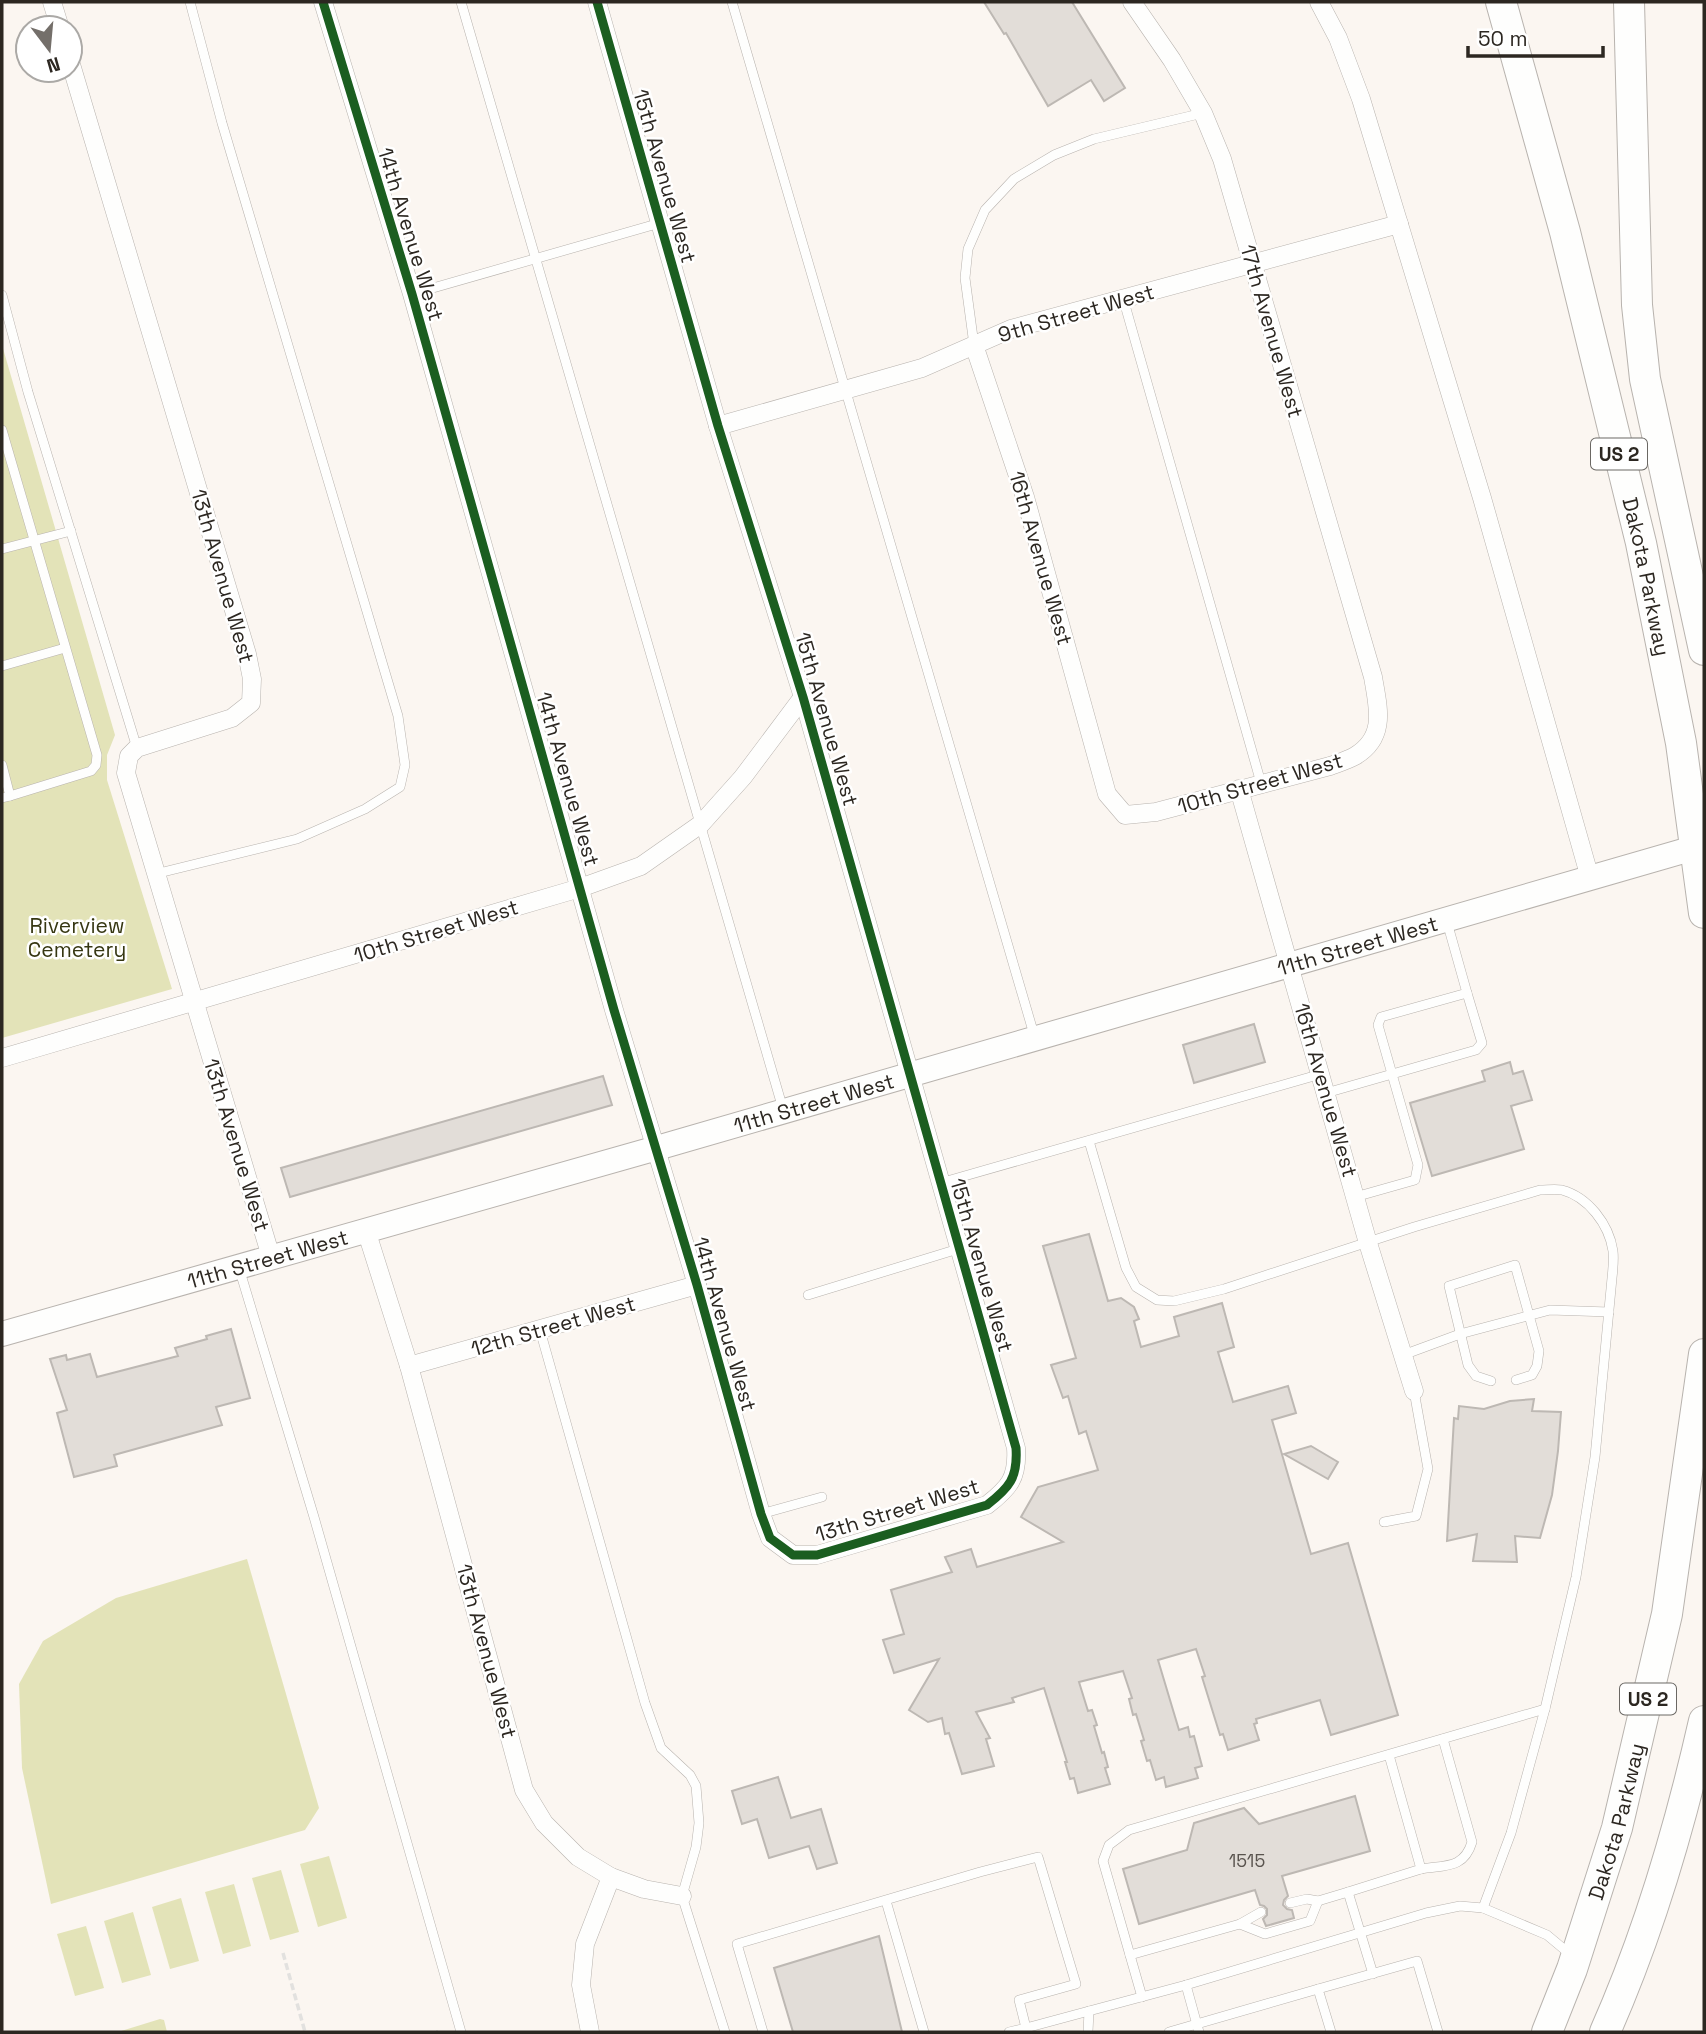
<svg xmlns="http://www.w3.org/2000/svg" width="1706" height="2034" font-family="'Space Grotesk',sans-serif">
	<rect width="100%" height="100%" fill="#fbf6f1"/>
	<g fill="#e3e3b8">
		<path d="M2,345l113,390 -8,20v25l65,209 -170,49z"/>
		<path d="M247,1559l72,249 -14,22 -254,74 -29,-136 -3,-84 24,-43 73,-43z"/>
		<path d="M329,1856l18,62 -29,9 -18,-63z"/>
		<path d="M281,1870l18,62 -29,8 -18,-62z"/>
		<path d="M234,1884l17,62 -28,8 -18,-62z"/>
		<path d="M181,1898l18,63 -29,8 -18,-62z"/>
		<path d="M133,1912l18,63 -29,8 -18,-62z"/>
		<path d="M86,1926l18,62 -29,8 -18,-62z"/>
		<path d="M160,2019l4,1 3,12h-49z"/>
	</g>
	<g fill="#e2ddd8" stroke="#bdb8b3" stroke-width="2">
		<path d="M984,2h88l53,86 -21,13 -13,-21 -43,26 -42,-73 -2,1z"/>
		<path d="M1254,1024l11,38 -71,21 -11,-38z"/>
		<path d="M1510,1062l3,12 10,-3 9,29 -21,6 13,43 -92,27 -22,-73 75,-22 -3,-10z"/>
		<path d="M603,1076l9,29 -322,92 -9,-29z"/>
		<path d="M1089,1234l19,67 13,-3 13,9 5,12 -5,2 7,26 38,-11 -5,-19 48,-14 12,44 -16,5 15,50 55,-16 8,27 -24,7 39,134 37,-11 50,172 -67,20 -11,-35 -64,19 1,4 -3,1 5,16 -31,10 -5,-16 -3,1 -18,-58 3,-1 -9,-27 -38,11 21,70 9,-3 2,10 4,-1 8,30 -7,2 3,10 -32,9 -2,-10 -8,3 -6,-20 -3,1 -6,-20 3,-1 -8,-26 -3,1 -4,-16 3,-1 -9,-27 -44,11 9,29 4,-1 5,15 -3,1 8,27 2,-1 4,15 -3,1 5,16 -32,9 -4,-15 -4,1 -5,-17h2l-23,-74 -32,10 2,4 -38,10 14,26 -4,1 8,27 -32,8 -13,-41 -4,1 -3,-16 -14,4 -19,-12 30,-51 -45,14 -11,-33 21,-6 -13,-44 61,-18 -7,-15 26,-8 6,18 86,-25 -42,-25 17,-30 60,-17 -12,-39 -7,3 -11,-38 -5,2 -12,-33 25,-7 -33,-112z"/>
		<path d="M231,1329l19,69 -34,9 6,18 -108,30 3,11 -43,11 -17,-64 10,-3 -17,-51 16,-4 1,5 23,-6 7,23 81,-21 -3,-8 32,-9 -1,-3z"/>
		<path d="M1534,1399l-2,12 29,1 -3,39 -6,44 -12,43 -25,-2 2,26 -44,-1 4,-27 -30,7 7,-123 4,1 1,-13 25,3 26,-8z"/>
		<path d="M1311,1446l27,16 -10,17 -44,-25z"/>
		<path d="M778,1777l13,41 30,-9 16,54 -20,6 -8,-23 -40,12 -12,-39 -15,5 -10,-33z"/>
		<path d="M1355,1796l15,55 -88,25 6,20 -4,4 -1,5 4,4 5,1 2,8 -28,8 -3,-7 4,-4v-6l-3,-3 -4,-1 -5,-15 -116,34 -16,-55 64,-19 7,-27 50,-15 15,16z"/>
		<path d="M879,1936l23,96h-109l-19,-64z"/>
	</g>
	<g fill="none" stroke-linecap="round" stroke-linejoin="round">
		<g stroke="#b8b3ae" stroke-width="10">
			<g id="service">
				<path d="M461,2l322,1107"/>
				<path d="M732,2l303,1036"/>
				<path d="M412,294l248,-71"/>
				<path d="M2,295l26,97 109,356"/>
				<path d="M1123,298l138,485"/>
				<path d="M974,345l-9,-67 3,-29 17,-39 29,-31 40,-24 40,-16 109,-26"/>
				<path d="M2,430l95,325 -1,10 -5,6 -81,25"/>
				<path d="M2,549l69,-18"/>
				<path d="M2,666l63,-18"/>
				<path d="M2,765l8,31 -8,2"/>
				<path d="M155,874l142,-35 68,-30 35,-22 5,-22 -7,-49 -176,-593 -32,-121"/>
				<path d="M1326,1093l150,-43 6,-7 -15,-50"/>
				<path d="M1089,1141l37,127 10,19 21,13 17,1 50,-12 190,-62 126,-37c7,0 15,-1 22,0 26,7 47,34 51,61 1,8 0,18 -1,27l-17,179 -19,120 -31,132 -34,124 -28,75"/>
				<path d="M940,1183l381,-109"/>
				<path d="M1355,1197l60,-17 3,-15 -40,-140 3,-8 86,-24 -20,-71"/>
				<path d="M239,1268l75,249 147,515"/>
				<path d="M808,1295l150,-46"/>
				<path d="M540,1330l105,373 16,45 29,27 6,11 3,37 -3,24 -14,49 43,136"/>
				<path d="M1403,1355l57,-21 90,-24 59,2"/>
				<path d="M1491,1381l-15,-5 -8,-11 -19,-79 66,-21 24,86 -2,15 -5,9 -16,5"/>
				<path d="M761,1514l61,-17"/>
				<path d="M1384,1522l32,-6 12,-47 -14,-78"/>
				<path d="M1421,1869c24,-4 43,0 51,-27l-29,-103"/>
				<path d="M1348,1892l73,-23 -32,-114"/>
				<path d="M886,1901l38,131"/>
				<path d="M1290,1903l17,-4 11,2 30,-9 25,82"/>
				<path d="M1240,1924l25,10 45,-13 8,-20"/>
				<path d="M1130,1955l110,-31 21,-12"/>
				<path d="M1186,1985l13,47"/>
				<path d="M1142,1997l-39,-136 6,-16 20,-15 416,-121"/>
				<path d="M1026,2031v-3l63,-17"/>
				<path d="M763,2032l-26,-88 243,-72 58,-15 38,127 -57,16 7,28 -17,4"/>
				<path d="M1088,2032l1,-21 97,-26 240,-72 34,-7 23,2 64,27 24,20"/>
				<path d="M1169,2032l149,-43"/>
				<path d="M1331,2032l-13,-43 99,-28 21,71"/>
			</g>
		</g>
		<g stroke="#b8b3ae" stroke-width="19">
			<g id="minor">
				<path d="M52,2l8,26"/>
				<path d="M323,2l89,292 202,716 83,275 64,229 9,24 23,17h24l170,-50c22,-17 31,-27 29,-57l-213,-751 -85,-271 -121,-424"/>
				<path d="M1319,2l19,36 23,61 121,399 108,380"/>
				<path d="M70,61l177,593 5,25 -1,24 -19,15 -95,30 -8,8 -3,17 145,484"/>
				<path d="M974,345l51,152 82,297 18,21 31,-3 174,-46c8,-3 18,-6 25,-10 32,-19 23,-49 18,-79l-151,-518 -19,-46 -31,-53 -40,-58"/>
				<path d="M718,426l204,-58 89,-39 388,-105"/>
				<path d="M1239,789l129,454 46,148"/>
				<path d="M2,1058l578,-170 61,-22 60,-42 42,-47 60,-80"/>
				<path d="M366,1230l43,136 115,424 20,33 34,34 33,20 33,12 38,7"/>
				<path d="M409,1366l288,-81"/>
				<path d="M590,2032l-9,-47 4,-41 26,-67"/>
			</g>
		</g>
		<g stroke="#b8b3ae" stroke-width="26">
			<g id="secondary">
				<path id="s1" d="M2,1334l655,-186 1047,-303"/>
			</g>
		</g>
		<g stroke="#b8b3ae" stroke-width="32">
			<g id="trunk">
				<path id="s2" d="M1501,2l64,230 76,311 40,200 23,170"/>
				<path d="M1629,2l8,303 8,74 59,271"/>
				<path id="s3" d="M1547,2032l25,-63 45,-141 50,-214 37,-260"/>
				<path d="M1605,2032c44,-99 75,-205 99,-311"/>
			</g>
		</g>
		<g stroke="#e2e1df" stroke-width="3.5" stroke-dasharray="7 3.5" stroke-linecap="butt">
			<path d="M283,1953l22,79"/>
			<path d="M436,2032h2"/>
		</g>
		<use href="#service" stroke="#fefefd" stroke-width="9"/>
		<use href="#minor" stroke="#fefefd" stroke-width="18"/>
		<use href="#secondary" stroke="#fefefd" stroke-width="24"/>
		<use href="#trunk" stroke="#fefefd" stroke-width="30"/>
		<g stroke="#fff" stroke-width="13">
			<path id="cycleway" d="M323,2l89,292 202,716 83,275 64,229 9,24 23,17h24l170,-50c22,-17 31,-27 29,-57l-213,-751 -85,-271 -121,-424"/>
		</g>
		<use href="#cycleway" stroke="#1b5e20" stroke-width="9"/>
	</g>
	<g text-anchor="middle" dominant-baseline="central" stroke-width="5" stroke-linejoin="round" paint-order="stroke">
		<g font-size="18" fill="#5a544f">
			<text x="1247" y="1860">1515</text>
		</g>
		<g fill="#fff" stroke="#6b6864" stroke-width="2">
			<rect x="1591" y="438.5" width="56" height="31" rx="5"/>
			<rect x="1620" y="1683.5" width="56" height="31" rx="5"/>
		</g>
		<g font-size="19" font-weight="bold" fill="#2c2721">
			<text x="1619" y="454">US 2</text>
			<text x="1648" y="1699">US 2</text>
		</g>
		<g font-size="21" fill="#2c2721" stroke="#fff">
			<text transform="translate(665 176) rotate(74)">15th Avenue West</text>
			<text transform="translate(411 234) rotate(73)">14th Avenue West</text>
			<text transform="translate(1076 313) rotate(-16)">9th Street West</text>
			<text transform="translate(1272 331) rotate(74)">17th Avenue West</text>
			<text transform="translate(1041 558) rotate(74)">16th Avenue West</text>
			<text transform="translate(223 576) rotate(74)">13th Avenue West</text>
			<text stroke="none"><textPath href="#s2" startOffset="593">Dakota Parkway</textPath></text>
			<text transform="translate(827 719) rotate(74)">15th Avenue West</text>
			<text transform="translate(568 779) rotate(74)">14th Avenue West</text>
			<text transform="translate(1260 783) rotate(-16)">10th Street West</text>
			<text transform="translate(436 931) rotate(-17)">10th Street West</text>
			<text stroke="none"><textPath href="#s1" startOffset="1410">11th Street West</textPath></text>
			<text transform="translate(1326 1090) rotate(74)">16th Avenue West</text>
			<text stroke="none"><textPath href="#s1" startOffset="844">11th Street West</textPath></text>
			<text transform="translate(237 1145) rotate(73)">13th Avenue West</text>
			<text stroke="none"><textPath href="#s1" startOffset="276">11th Street West</textPath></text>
			<text transform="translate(982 1265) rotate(74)">15th Avenue West</text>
			<text transform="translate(725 1324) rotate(74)">14th Avenue West</text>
			<text transform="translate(553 1326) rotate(-16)">12th Street West</text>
			<text transform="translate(897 1510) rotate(-17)">13th Street West</text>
			<text transform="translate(487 1651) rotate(75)">13th Avenue West</text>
			<text stroke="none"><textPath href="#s3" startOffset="222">Dakota Parkway</textPath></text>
		</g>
		<g font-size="21" fill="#363712" stroke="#fff">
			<text x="77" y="925">Riverview<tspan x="77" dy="24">Cemetery</tspan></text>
		</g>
	</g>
	<rect width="1706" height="2034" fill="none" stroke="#2c2721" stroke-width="7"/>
	<g transform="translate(49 49) rotate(164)"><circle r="33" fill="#ffffff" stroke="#aba9a6" stroke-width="2"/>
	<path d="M0-5L12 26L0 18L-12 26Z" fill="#746f6a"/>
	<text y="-10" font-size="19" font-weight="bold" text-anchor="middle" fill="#2c2721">N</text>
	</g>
	<path d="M1468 46v10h135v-10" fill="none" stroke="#2c2721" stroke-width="3.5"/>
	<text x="1478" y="46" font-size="21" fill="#2c2721" stroke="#ffffff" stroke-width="5" paint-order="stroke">50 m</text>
</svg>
